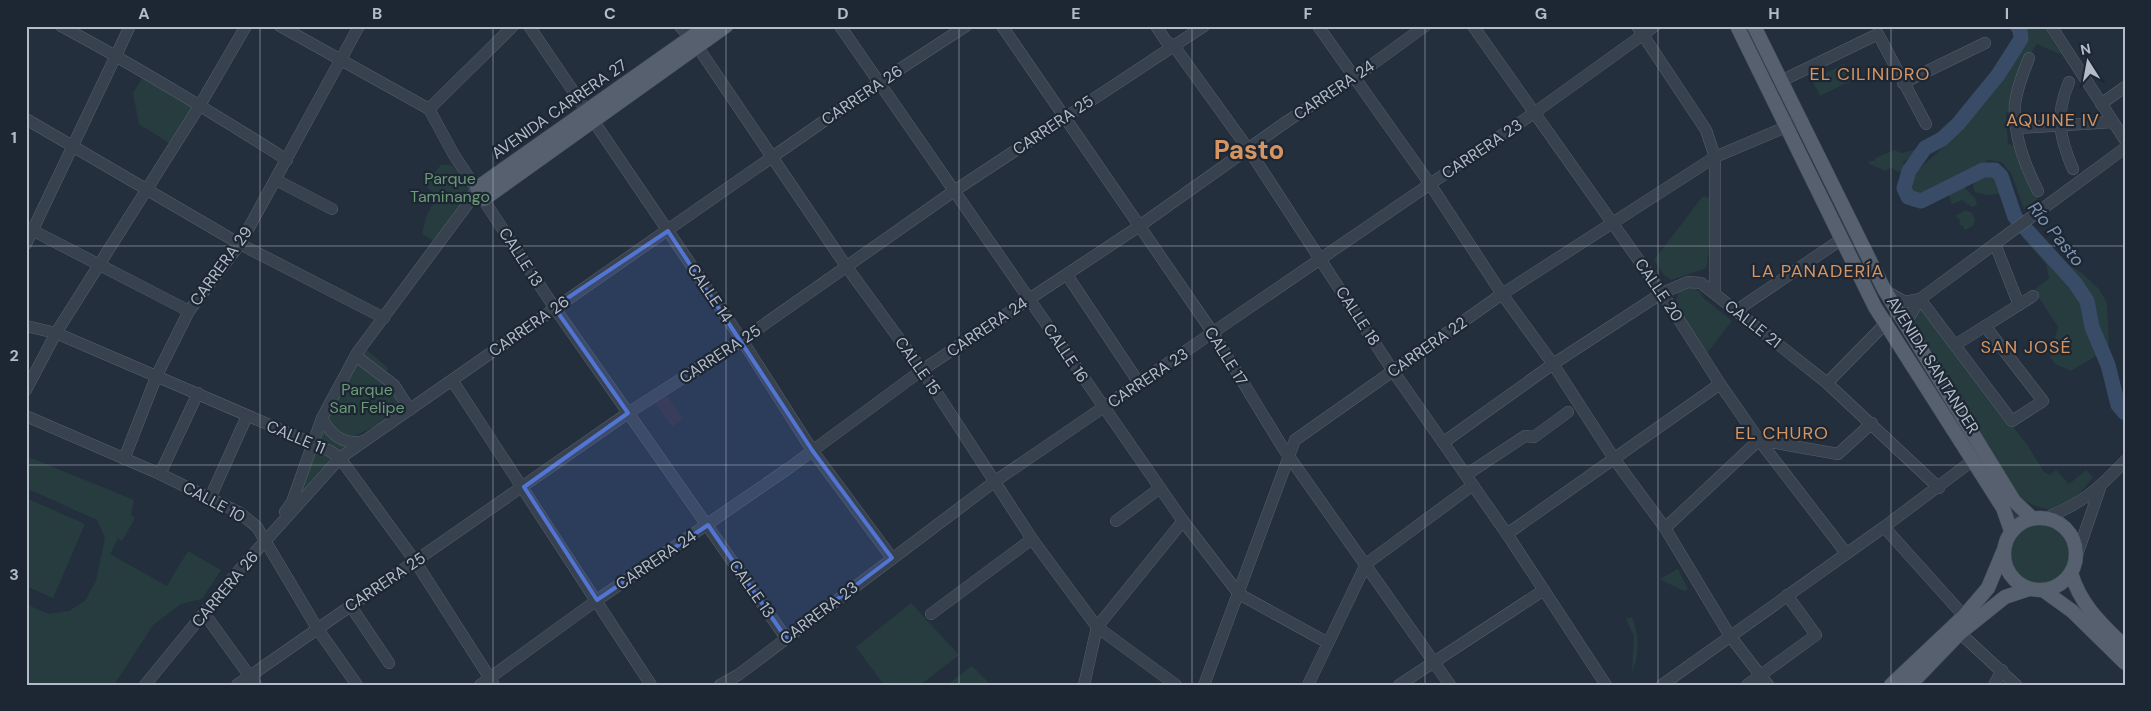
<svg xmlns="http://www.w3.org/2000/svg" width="2151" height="711" font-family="'DM Sans',sans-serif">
	<rect width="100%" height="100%" fill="#242f3e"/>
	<path fill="#32303f" d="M666,394l17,25 -11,8 -18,-25z"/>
	<g fill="#263c3f">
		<path d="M1744,26h4l45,93 -2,1z"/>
		<path d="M2025,26h18l19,29 -25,-11 -19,29 -5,38 -7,2 2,31 9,3 9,27 13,24 -15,11 -13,-36 -10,-11 -12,-2 -69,35 -7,-1 -3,-10 4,-10 36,-33 50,-64 20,-30z"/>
		<path d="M1844,64l9,16 -33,16 -8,-16z"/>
		<path d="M144,75l49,31 -24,37 -30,-19 -6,-31z"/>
		<path d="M1802,142l75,147 143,227 -9,7 1,-10 -3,-9 -134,-214z"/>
		<path d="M1894,150l8,3 11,-3 4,3 -14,9 2,5 -2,4 -5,1 -7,-5 -5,4 -17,-7v-3h6v-3z"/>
		<path d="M441,165h10l19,22 -9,21 -27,33 -12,-7 4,-17 10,-20 -11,-13z"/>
		<path d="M1990,175l12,14 -4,5 -12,1 -11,-3 -2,-6c3,-7 9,-11 17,-11z"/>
		<path d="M1963,186l12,12 2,7 -5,2 -10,-7 -10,4 -5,-13z"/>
		<path d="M1703,196l6,2 4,8 -6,60 -3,3 -33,11 -7,-5 -10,-15z"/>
		<path d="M1966,210l6,3 3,7 -2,6 -8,4 -2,-4 -4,-1 1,-5 -5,-4z"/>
		<path d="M2032,228l34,35 17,11 16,15 8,14 2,45 -38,23 -16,-7 -5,-7 8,-30 -24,-37 15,-12 -3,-14 -24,-27z"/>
		<path d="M1687,287l7,1 7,5 1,4 30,24 -26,33 -31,-50 4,-12z"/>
		<path d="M1920,305l108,141 16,26 6,3 6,-5 13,14 17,-14 7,7c-25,32 -41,44 -76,18l-108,-175z"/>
		<path d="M367,350l21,18 -4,7 21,32 -25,17 -30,14 -17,-9 -7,-13 28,-50z"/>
		<path d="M324,428l28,17 -13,10 -20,-11z"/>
		<path d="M317,450l18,9 -37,40z"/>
		<path d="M26,456l108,44 -3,15 4,3 -13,23 -4,-3 -8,16 57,32 21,-35 33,19 -19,29 -21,5 -28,21 -39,60h-88v-81l22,10 21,-3 16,-10 11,-20 9,-43 -8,-18 -71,-32z"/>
		<path d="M26,498l59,26 -32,74 -27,-12z"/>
		<circle cx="2040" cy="553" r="35"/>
		<path d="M1678,569l10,20 -4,2 -25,-12z"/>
		<path d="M911,603l48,52 -39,30h-36l-28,-38z"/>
		<path d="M1632,617c7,18 8,37 0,55l2,-36 -8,-17z"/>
		<path d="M972,666l19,19h-44z"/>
	</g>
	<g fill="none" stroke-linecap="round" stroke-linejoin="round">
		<path stroke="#394c67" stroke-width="15" d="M2017,26l3,3 1,10 -23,36 -40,49 -16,15 -17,9 -16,23 -5,17 4,9 13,4 62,-31h12l6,6 14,41 60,66 12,18 5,26 16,38 10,40 7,8"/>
		<g stroke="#565f6c" stroke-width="12">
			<g id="minor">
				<path d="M61,26c77,41 152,87 226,134"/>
				<path d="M280,26l149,83 25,46 100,152 232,331"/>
				<path d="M529,26l213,314 70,110 80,108"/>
				<path d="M680,26l17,20 149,220 76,104 110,169 65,88 79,58"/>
				<path d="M840,26l343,495 56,73 89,49"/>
				<path d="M1002,26l211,307 70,115 167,237"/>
				<path d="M1156,26l10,15 8,5 75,104 144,221 114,163 99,151"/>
				<path d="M1318,26l112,158 72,110 51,70 62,96 50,68 65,108 38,49"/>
				<path d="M1473,26l189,267 58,91 39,56 87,113"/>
				<path d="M1637,26l69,104 9,27v137"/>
				<path d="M2051,26l74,114"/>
				<path d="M2029,58c-6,15 -12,30 -14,46 -2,29 10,62 23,87"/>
				<path d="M1781,81l97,-47 48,90"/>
				<path d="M2069,82c-14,33 -10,55 4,87"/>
				<path d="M1903,83l82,-40"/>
				<path d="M2101,104l24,-17"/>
				<path d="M429,109l84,-83"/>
				<path d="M26,119l214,125 144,74"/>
				<path d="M2018,128l95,-6"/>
				<path d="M276,180l56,29"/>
				<path d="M26,227l163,84"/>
				<path d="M26,244l104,-218"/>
				<path d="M1995,244l24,61"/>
				<path d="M1067,275l72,108"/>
				<path d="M1886,291l19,11 15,-3"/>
				<path d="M1920,299l92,122 31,-20 -58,-75"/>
				<path d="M1737,310l105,-71"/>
				<path d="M26,326l30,7 274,118 10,7 75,103 78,122"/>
				<path d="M1908,331v-12l12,-20 205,-151"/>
				<path d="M1955,345l78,-49"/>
				<path d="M356,356l38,29 16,25"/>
				<path d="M452,380l199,305"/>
				<path d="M1827,383l58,-59"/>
				<path d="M26,390l30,-57 144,-228 46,-79"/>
				<path d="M26,416l134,58 80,39 17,14 60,101 40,57"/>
				<path d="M322,418c8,16 22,28 42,23"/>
				<path d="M1444,442l109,-78 109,-71 26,-11 13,1 126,100 112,105"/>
				<path d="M124,459l33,-84 32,-64 51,-67 119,-218"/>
				<path d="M160,474l38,-81"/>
				<path d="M1466,475l59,-39 9,1 34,-25"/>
				<path d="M210,498l37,-82"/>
				<path d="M285,512l7,-10 30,-84 35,-65 110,-148 10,-17"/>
				<path d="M2045,518c36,-14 54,-29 80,-57"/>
				<path d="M1116,521l44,-33"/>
				<path d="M1884,527l80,89"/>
				<path d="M1665,528l94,-88 79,14 34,-31"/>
				<path d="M1507,534l213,-150"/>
				<path d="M2077,555l23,-67"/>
				<path d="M350,605l39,58"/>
				<path d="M204,613l52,72"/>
				<path d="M931,614l101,-75"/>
				<path d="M1960,633l56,52"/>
				<path d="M145,685l95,-116 100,-111 540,-376 86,-56"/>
				<path d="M237,685l391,-272 114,-73 212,-149 250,-165"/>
				<path d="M480,685l117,-85 192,-132 133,-98 216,-143 148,-105 69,-45 70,-51"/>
				<path d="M720,685l18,-10 256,-193 540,-369 121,-87"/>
				<path d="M1084,685l13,-58 86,-106"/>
				<path d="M1204,685l91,-245 207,-146 213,-137 78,-33"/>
				<path d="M1308,685l58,-121 107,-79"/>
				<path d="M1399,685l145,-95"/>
				<path d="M1662,685l222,-158 88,-66"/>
				<path d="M1747,685l69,-50 -29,-40"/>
				<path d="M1994,685l8,-15"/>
			</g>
		</g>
		<g stroke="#414a57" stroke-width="15">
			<g id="major">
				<path d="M1737,26l138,281 128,201 8,23"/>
				<path d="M1754,26l130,263 130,212 18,17"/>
				<path d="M477,188l230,-162"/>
				<path d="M484,199l242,-173"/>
				<circle cx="2040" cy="554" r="36"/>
				<path d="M2071,573c10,33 30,50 54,74"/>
				<path d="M2043,590l29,21 53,52"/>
				<path d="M1891,685l73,-69 24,-28 15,-36"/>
				<path d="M1910,685l50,-52 45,-36 24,-8"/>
			</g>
		</g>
		<use href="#minor" stroke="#38414e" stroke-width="11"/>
		<use href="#major" stroke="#56606e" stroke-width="14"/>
	</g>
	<path fill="#5274d3" fill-opacity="0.2" stroke="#5274d3" stroke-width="4" stroke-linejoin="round" d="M668,231l144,219 80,108 -106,80 -78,-113 -111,75 -73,-113 104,-74 -74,-106z"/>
	<path fill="none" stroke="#b4bcc9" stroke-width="1" stroke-opacity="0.55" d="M260,26v659M493,26v659M726,26v659M959,26v659M1192,26v659M1425,26v659M1658,26v659M1891,26v659M26,246h2099M26,465h2099"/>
	<g text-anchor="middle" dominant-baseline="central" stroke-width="4.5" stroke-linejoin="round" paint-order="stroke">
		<g font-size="16" fill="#b4bcc9" stroke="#1d2633">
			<text transform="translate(1334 90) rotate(-34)">CARRERA 24</text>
			<text transform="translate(862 95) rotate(-34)">CARRERA 26</text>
			<text transform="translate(559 109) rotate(-35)">AVENIDA CARRERA 27</text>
			<text transform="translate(1053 125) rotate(-34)">CARRERA 25</text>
			<text transform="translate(1482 149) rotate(-34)">CARRERA 23</text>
			<text transform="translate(521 257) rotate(57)">CALLE 13</text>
			<text transform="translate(221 266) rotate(-54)">CARRERA 29</text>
			<text transform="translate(1659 290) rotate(56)">CALLE 20</text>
			<text transform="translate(710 293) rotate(56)">CALLE 14</text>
			<text transform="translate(1358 316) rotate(57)">CALLE 18</text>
			<text transform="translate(1753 324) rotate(38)">CALLE 21</text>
			<text transform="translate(529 326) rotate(-35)">CARRERA 26</text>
			<text transform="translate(987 327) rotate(-34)">CARRERA 24</text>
			<text transform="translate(1427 347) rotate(-35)">CARRERA 22</text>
			<text transform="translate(1066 353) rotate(56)">CALLE 16</text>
			<text transform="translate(720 354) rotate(-33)">CARRERA 25</text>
			<text transform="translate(1226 356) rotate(58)">CALLE 17</text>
			<text transform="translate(1933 365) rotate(58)">AVENIDA SANTANDER</text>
			<text transform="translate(918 366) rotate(55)">CALLE 15</text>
			<text transform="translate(1148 378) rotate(-34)">CARRERA 23</text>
			<text transform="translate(296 437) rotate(23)">CALLE 11</text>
			<text transform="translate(214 502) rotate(28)">CALLE 10</text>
			<text transform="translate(656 560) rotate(-34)">CARRERA 24</text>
			<text transform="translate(385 582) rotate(-34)">CARRERA 25</text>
			<text transform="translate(225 589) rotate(-50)">CARRERA 26</text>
			<text transform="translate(752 589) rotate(55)">CALLE 13</text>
			<text transform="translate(819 613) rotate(-37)">CARRERA 23</text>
		</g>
		<g font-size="16" fill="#6b9a76" stroke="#1d2633">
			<text x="450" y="178">Parque<tspan x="450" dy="18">Taminango</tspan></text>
			<text x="367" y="389">Parque<tspan x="367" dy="18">San Felipe</tspan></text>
		</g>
		<g font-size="18" letter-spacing="1" fill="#d59563" stroke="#1d2633">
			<text x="1870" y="74">EL CILINIDRO</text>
			<text x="2053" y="120">AQUINE IV</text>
			<text x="1818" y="271">LA PANADERÍA</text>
			<text x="2026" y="347">SAN JOSÉ</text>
			<text x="1782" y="433">EL CHURO</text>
		</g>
		<g font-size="18" font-style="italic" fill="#7c92b1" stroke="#1d2633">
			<text transform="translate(2056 234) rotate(51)">Río Pasto</text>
		</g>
		<g font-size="26" font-weight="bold" fill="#d59563" stroke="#1d2633">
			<text x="1249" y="150">Pasto</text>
		</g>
	</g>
	<rect width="2151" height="711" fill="none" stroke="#1d2633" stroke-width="55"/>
	<g transform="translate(2088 62) rotate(349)" stroke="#1d2633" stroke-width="4" paint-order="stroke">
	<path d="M0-4L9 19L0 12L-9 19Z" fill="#b4bcc9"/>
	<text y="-8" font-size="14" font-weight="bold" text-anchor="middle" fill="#b4bcc9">N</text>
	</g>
	<rect x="28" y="28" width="2096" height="656" fill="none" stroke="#b4bcc9" stroke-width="2"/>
	<g font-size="16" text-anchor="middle" font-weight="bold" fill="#b4bcc9">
		<text x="144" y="19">A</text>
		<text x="377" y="19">B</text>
		<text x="610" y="19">C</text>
		<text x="843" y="19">D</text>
		<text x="1076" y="19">E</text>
		<text x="1308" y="19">F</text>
		<text x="1541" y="19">G</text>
		<text x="1774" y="19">H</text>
		<text x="2007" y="19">I</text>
		<text x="14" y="143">1</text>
		<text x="14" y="361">2</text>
		<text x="14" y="580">3</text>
	</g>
</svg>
